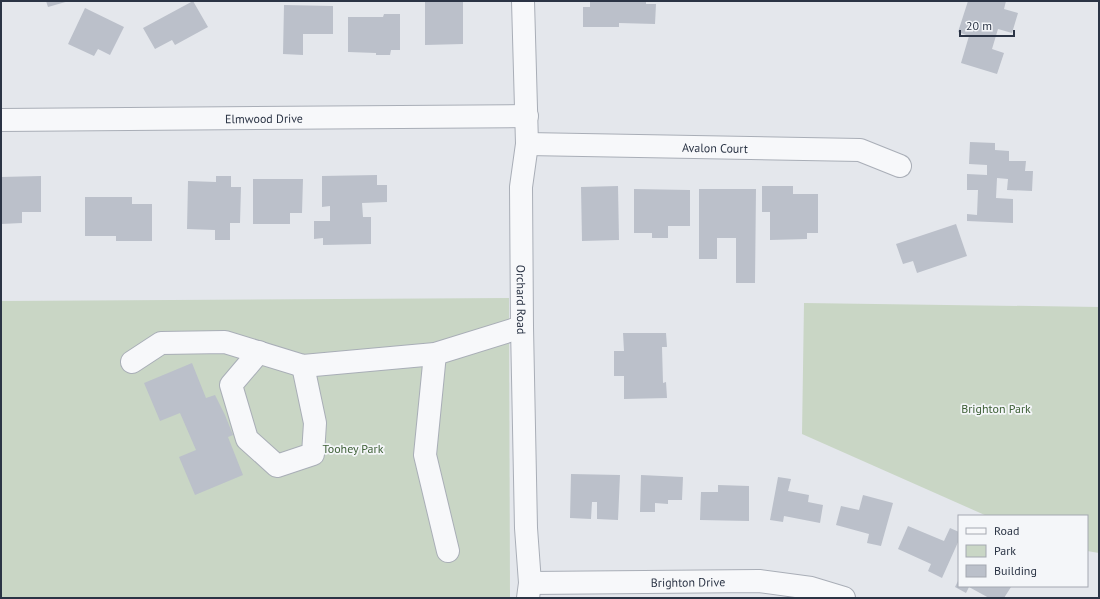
<svg xmlns="http://www.w3.org/2000/svg" width="1100" height="599" font-family="'PT Sans',sans-serif">
	<rect width="100%" height="100%" fill="#e4e7ec"/>
	<g fill="#c9d6c5">
		<path d="M509,298l1,300h-509v-297z"/>
		<path d="M804,303l295,4v246l-12,-2v-35h-100l-185,-82z"/>
	</g>
	<g fill="#bbc0ca">
		<path d="M46,1h23l-21,6z"/>
		<path d="M193,1l15,26 -33,18 -3,-5 -17,9 -12,-21z"/>
		<path d="M425,1h38v43l-38,1z"/>
		<path d="M590,1h56v3h10l-1,20 -36,-1v4h-36v-20h7z"/>
		<path d="M968,1h38l-2,8 14,4 -6,20 -14,-4 -6,20 12,4 -7,21 -36,-11 8,-27 -11,-4z"/>
		<path d="M284,5l49,1v28h-30v21l-20,-1z"/>
		<path d="M85,8l39,19 -14,28 -12,-6 -4,7 -26,-12z"/>
		<path d="M384,14h16v36h-9l-1,5h-14v-2l-28,-1v-35h35z"/>
		<path d="M970,142l25,1v7l14,1v10h17l-1,10h8l-1,20 -25,-1 1,-11 -11,-1 -1,20 17,1v24l-46,-2v-7l10,1 1,-25h-11v-16l20,1v-10l-18,-1z"/>
		<path d="M377,175v10h10v17l-25,1 1,14h8v27l-48,1v-7l-9,1v-18h16v-15l-8,1v-31z"/>
		<path d="M41,176v36h-19v11l-21,1v-47z"/>
		<path d="M216,176h15v11h10l-1,36h-10v17h-15v-10l-28,-1 1,-48 28,1z"/>
		<path d="M253,179h50l-1,34h-12v11h-37z"/>
		<path d="M618,186l1,54 -37,1 -1,-54z"/>
		<path d="M762,186h31v8h25v39h-11v6l-37,1v-28h-8z"/>
		<path d="M634,189l56,1v36h-22v12h-16v-5h-18z"/>
		<path d="M699,189h57l-1,94h-19v-45h-19v21h-18z"/>
		<path d="M85,197h47v7h20v37h-36v-5h-31z"/>
		<path d="M956,224l11,32 -50,17 -4,-12 -10,3 -7,-20z"/>
		<path d="M623,333h43l1,14h-5l1,36 3,-1 1,16 -43,1v-23h-10v-25h10z"/>
		<path d="M192,363l14,35 9,-3 10,20 8,20 -5,2 15,38 -48,20 -16,-38 17,-7 -16,-37 -20,8 -16,-38z"/>
		<path d="M571,474l49,1 -2,45 -21,-1v-17h-5l-1,17 -21,-1z"/>
		<path d="M641,475l42,2 -1,23h-14v4l-13,-1v9h-15z"/>
		<path d="M778,477l13,2 -3,12 21,4 -1,7 15,3 -3,18 -36,-7 -1,6 -13,-2z"/>
		<path d="M718,485l31,1v35l-49,-1 1,-28h17z"/>
		<path d="M863,495l30,8 -12,43 -14,-3 2,-9 -33,-9 5,-19 18,4z"/>
		<path d="M908,526l36,15 6,-13 9,4v8l-17,38 -14,-7 3,-7 -33,-15z"/>
		<path d="M959,579v7l52,1 -7,11h-15l-20,-11 -3,6 -11,-6z"/>
	</g>
	<g fill="none" stroke-linecap="round" stroke-linejoin="round">
		<g stroke="#a9aeb7" stroke-width="24">
			<g id="minor">
				<path id="s1" d="M523,1l4,143 -6,43 1,140 4,201 4,55 -2,15"/>
				<path id="s2" d="M1,120l526,-4"/>
				<path id="s3" d="M527,144l333,6 40,16"/>
				<path d="M259,352l-28,33 16,54 30,27 36,-12 2,-31 -12,-57"/>
				<path d="M435,354l-10,101 23,96"/>
				<path d="M132,362l29,-19 64,-1 78,24 132,-12 87,-27"/>
				<path id="s4" d="M530,583l229,-2 52,7 33,10"/>
			</g>
		</g>
		<use href="#minor" stroke="#f7f8fa" stroke-width="22"/>
	</g>
	<g text-anchor="middle" dominant-baseline="central" stroke-width="3.5" stroke-linejoin="round" paint-order="stroke">
		<g font-size="12" fill="#2b3445" stroke="#f4f6f9">
			<text stroke="none"><textPath href="#s2" startOffset="263">Elmwood Drive</textPath></text>
			<text stroke="none"><textPath href="#s3" startOffset="188">Avalon Court</textPath></text>
			<text stroke="none"><textPath href="#s1" startOffset="299">Orchard Road</textPath></text>
			<text stroke="none"><textPath href="#s4" startOffset="158">Brighton Drive</textPath></text>
		</g>
		<g font-size="12" fill="#3f6138" stroke="#f4f6f9">
			<text x="996" y="408">Brighton Park</text>
			<text x="353" y="448">Toohey Park</text>
		</g>
	</g>
	<rect width="1100" height="599" fill="none" stroke="#2b3445" stroke-width="4"/>
	<rect x="958" y="515" width="130" height="72" fill="#f4f6f9" stroke="#a4a8b1"/>
	<rect x="966" y="528" width="20" height="6" fill="#f7f8fa" stroke="#a4a8b1"/>
	<text x="994" y="535" font-size="12" fill="#2b3445">Road</text>
	<rect x="966" y="545" width="20" height="12" fill="#c9d6c5" stroke="#a4a8b1"/>
	<text x="994" y="555" font-size="12" fill="#2b3445">Park</text>
	<rect x="966" y="565" width="20" height="12" fill="#bbc0ca" stroke="#a4a8b1"/>
	<text x="994" y="575" font-size="12" fill="#2b3445">Building</text>
	<path d="M960 30v6h54v-6" fill="none" stroke="#2b3445" stroke-width="2"/>
	<text x="966" y="30" font-size="12" fill="#2b3445" stroke="#f4f6f9" stroke-width="3" paint-order="stroke">20 m</text>
</svg>
